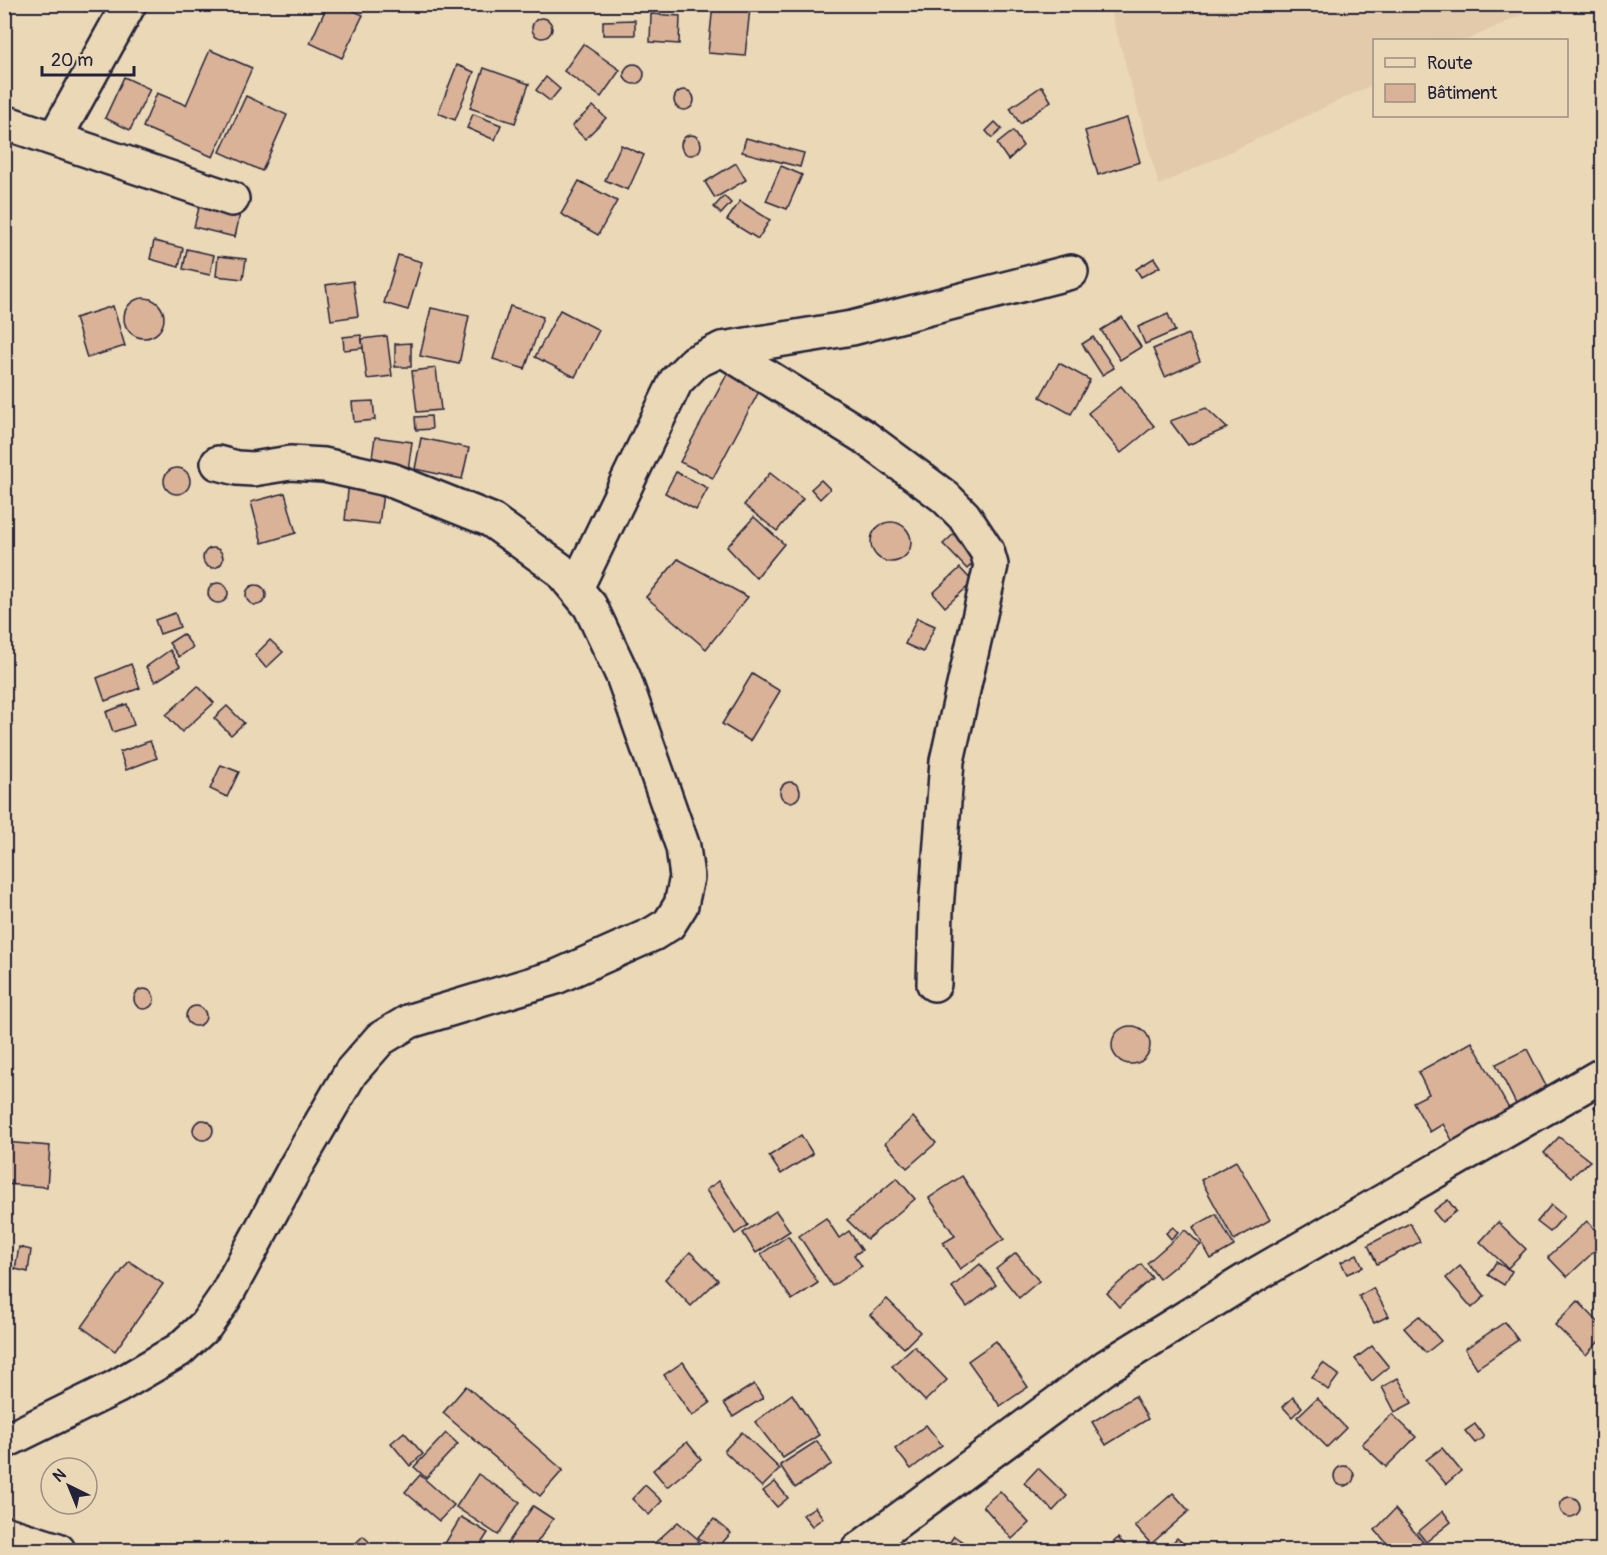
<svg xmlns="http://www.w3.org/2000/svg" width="1607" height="1555" font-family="Pangolin,sans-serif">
	<rect width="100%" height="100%" fill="#ebd8b6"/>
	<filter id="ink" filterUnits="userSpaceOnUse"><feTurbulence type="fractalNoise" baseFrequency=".0167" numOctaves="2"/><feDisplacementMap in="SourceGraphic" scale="12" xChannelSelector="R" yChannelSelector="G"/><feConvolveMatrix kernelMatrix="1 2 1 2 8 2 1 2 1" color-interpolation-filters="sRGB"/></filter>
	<g filter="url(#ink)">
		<path fill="#e2caab" d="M1109,5v-1l434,1 -76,35h-93v44l-215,101z"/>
		<g fill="#d9b297" stroke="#22223b" stroke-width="1.5">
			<path d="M328,4h11l24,11 -21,43 -32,-15z"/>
			<path d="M713,5l37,3 -5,48 -37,-3z"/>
			<path d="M651,14l29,2 -1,28 -29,-2z"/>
			<circle cx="542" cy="28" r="10"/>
			<path d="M635,20v15h-32v-14z"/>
			<path d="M583,44l37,26 -19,27 -37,-26z"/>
			<path d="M210,50l42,18 -39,89 -70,-30 14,-34 29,12z"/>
			<circle cx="634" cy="74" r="10"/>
			<path d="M457,65l17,7 -19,48 -17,-7z"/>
			<path d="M484,68l45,16 -14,39 -45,-15z"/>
			<path d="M124,77l26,12 -20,41 -25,-12z"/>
			<path d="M546,77l14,12 -10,12 -14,-11z"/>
			<path d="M1042,86l9,15 -31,23 -10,-16z"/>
			<circle cx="684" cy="100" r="10"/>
			<path d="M246,96l41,19 -25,56 -42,-19z"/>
			<path d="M593,106l13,12 -21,21 -13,-13z"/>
			<path d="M473,114l28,11 -6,15 -28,-12z"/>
			<path d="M1127,118l13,44 -42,13 -13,-44z"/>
			<path d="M995,122l7,7 -10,9 -6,-7z"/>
			<path d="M1013,131l10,15 -15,14 -11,-16z"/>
			<circle cx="691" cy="145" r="10"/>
			<path d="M746,138l58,15 -4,14 -58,-15z"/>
			<path d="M621,145l23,10 -16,35 -23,-10z"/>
			<path d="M736,163l10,17 -31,18 -10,-16z"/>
			<path d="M781,166l21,9 -15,34 -21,-8z"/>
			<path d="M579,181l38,20 -19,34 -37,-21z"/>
			<path d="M724,196l7,7 -10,11 -7,-7z"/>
			<path d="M740,201l30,19 -12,19 -31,-19z"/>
			<path d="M200,204l40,10 -5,23 -41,-10z"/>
			<path d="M154,241l29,7 -4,19 -29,-8z"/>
			<path d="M187,249l27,6 -4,20 -27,-6z"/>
			<path d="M398,255l24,7 -14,48 -24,-7z"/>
			<path d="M218,256l28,3 -3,20 -27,-3z"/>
			<path d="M1154,258l6,9 -19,10 -5,-8z"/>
			<path d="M353,281l5,35 -27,4 -5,-35z"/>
			<circle cx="144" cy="318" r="20"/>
			<path d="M113,306l12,40 -38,12 -12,-40z"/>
			<path d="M510,306l33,11 -18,52 -32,-10z"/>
			<path d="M431,308l38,8 -10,48 -39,-8z"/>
			<path d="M560,310l39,20 -24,47 -40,-20z"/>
			<path d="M1168,314l7,17 -30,13 -7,-17z"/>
			<path d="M1122,317l19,30 -21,13 -19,-30z"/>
			<path d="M1188,334l12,27 -35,16 -12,-28z"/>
			<path d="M361,335l2,13 -19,2 -1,-13z"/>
			<path d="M387,336l5,40 -25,3 -5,-40z"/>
			<path d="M1093,337l21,31 -12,7 -20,-31z"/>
			<path d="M411,343v24h-16v-23z"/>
			<path d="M1059,363l31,17 -19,34 -31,-17z"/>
			<path d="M732,365l32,17 -51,96 -33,-16z"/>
			<path d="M436,368l5,42 -24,2 -5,-41z"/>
			<path d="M1121,386l33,40 -33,27 -33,-40z"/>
			<path d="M373,401l2,19 -21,2 -2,-20z"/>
			<path d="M1206,408l21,20 -39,17 -18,-24z"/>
			<path d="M431,416l1,13 -16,1 -1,-13z"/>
			<path d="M375,437l37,5 -4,28 -37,-5z"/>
			<path d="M421,438l48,10 -7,31 -47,-10z"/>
			<circle cx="177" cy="481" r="13"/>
			<path d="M676,472l32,16 -12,22 -31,-17z"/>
			<path d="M770,473l33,26 -26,32 -33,-26z"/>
			<path d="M821,480l9,9 -10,10 -9,-10z"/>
			<path d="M349,481l35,4 -5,39 -34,-4z"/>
			<path d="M285,493l11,40 -34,10 -11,-41z"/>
			<path d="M754,517l30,27 -28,34 -29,-31z"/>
			<circle cx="891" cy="542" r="20"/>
			<path d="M959,529l23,25 -15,15 -24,-25z"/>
			<circle cx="213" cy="558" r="10"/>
			<path d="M678,559l70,38 -42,52 -60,-52z"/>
			<path d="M960,568l13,14 -28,25 -12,-14z"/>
			<circle cx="218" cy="593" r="10"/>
			<circle cx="256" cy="595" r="10"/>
			<path d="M175,613l5,14 -20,7 -5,-14z"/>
			<path d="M917,618l18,8 -12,26 -18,-8z"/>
			<path d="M183,634l10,13 -14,10 -10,-14z"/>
			<path d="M270,640l13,12 -17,16 -11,-13z"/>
			<path d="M170,650l10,16 -25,16 -9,-15z"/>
			<path d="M131,664l9,24 -35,13 -8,-23z"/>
			<path d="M752,674l28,17 -30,50 -28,-17z"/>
			<path d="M198,686l16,17 -32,29 -16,-17z"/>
			<path d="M127,704l7,21 -21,7 -7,-20z"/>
			<path d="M227,706l17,17 -13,12 -17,-17z"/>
			<path d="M150,741l7,17 -31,12 -6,-18z"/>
			<path d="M221,765l18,7 -12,25 -17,-8z"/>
			<circle cx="790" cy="792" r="10"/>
			<circle cx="144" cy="999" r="10"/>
			<circle cx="196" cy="1016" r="10"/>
			<circle cx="1131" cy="1045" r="19"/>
			<path d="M1472,1042l41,74 -57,31 -13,-23 -13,8 -17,-30 16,-8 -11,-22z"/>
			<path d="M1527,1049l23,45 -31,16 -23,-46z"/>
			<path d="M1602,1100v16l-8,-9z"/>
			<path d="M913,1117l23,26 -29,25 -22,-25z"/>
			<circle cx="203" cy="1130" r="10"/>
			<path d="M801,1135l12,19 -32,20 -12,-18z"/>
			<path d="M1559,1137l31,24 -19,16 -27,-24z"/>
			<path d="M4,1142l46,4 -3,41 -43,-3z"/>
			<path d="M1236,1161l34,59 -36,20 -33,-60z"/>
			<path d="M962,1176l42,63 -44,30 -17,-26 12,-7 -26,-38z"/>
			<path d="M897,1178l18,21 -48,40 -20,-19z"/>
			<path d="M719,1181l29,44 -13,9 -29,-44z"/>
			<path d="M1448,1200l8,11 -14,11 -9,-11z"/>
			<path d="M1551,1205l13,11 -14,16 -13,-10z"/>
			<path d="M776,1211l14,20 -34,22 -13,-20z"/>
			<path d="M1216,1214l18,32 -23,13 -18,-32z"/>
			<path d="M826,1218l13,20 10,-7 13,19 -8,5 8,11 -30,20 -33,-50z"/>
			<path d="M1587,1221l15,16v7l-35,33 -19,-20z"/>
			<path d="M1498,1222l28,27 -18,19 -28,-26z"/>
			<path d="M1410,1223l10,19 -43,22 -9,-19z"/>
			<path d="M1173,1227l5,5 -7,7 -5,-6z"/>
			<path d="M1185,1230l16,15 -42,34 -12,-16z"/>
			<path d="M788,1236l30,47 -26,17 -31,-46z"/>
			<path d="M19,1247l12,3 -3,22 -13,-3z"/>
			<path d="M690,1252l28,28 -27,26 -26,-27z"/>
			<path d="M1016,1253l23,28 -20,17 -23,-29z"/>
			<path d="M1357,1254l6,13 -16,7 -6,-12z"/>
			<path d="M129,1261l34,23 -48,67 -33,-24z"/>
			<path d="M1496,1262l16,9 -8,14 -16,-10z"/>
			<path d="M980,1264l16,21 -29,22 -15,-20z"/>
			<path d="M1141,1264l11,14 -33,29 -12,-14z"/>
			<path d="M1460,1266l25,30 -13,12 -26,-30z"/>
			<path d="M1373,1288l16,28 -15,7 -15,-27z"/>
			<path d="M887,1299l33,33 -16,16 -34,-33z"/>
			<path d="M1578,1301l24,25v12l-16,17 -31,-30z"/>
			<path d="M1419,1316l22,25 -15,12 -22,-25z"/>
			<path d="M1505,1322l13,18 -41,28 -12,-19z"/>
			<path d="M996,1341l32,46 -28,19 -32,-45z"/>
			<path d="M914,1346l33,34 -22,21 -33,-35z"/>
			<path d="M1372,1346l17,21 -17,14 -17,-22z"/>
			<path d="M683,1362l27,41 -18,13 -28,-41z"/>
			<path d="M1323,1363l16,12 -11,15 -16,-13z"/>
			<path d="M1398,1378l14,25 -17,9 -13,-25z"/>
			<path d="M754,1384l9,14 -30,19 -9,-14z"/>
			<path d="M466,1386l97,84 -23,26 -97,-83z"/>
			<path d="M792,1394l27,41 -36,23 -28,-36z"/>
			<path d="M1135,1396l13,23 -42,26 -14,-23z"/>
			<path d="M1293,1397l9,10 -10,10 -9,-10z"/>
			<path d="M1317,1398l29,30 -19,19 -30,-30z"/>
			<path d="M1392,1414l24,23 -30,30 -24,-23z"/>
			<path d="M1475,1424l9,13 -9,6 -10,-12z"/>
			<path d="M926,1425l16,20 -31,24 -16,-20z"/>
			<path d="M404,1432l19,22 -13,12 -19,-23z"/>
			<path d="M742,1432l38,37 -18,18 -38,-36z"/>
			<path d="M446,1433l12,11 -32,34 -12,-11z"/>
			<path d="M817,1441l15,23 -37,24 -15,-23z"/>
			<path d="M687,1442l14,17 -34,28 -14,-17z"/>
			<path d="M1442,1448l19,23 -15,13 -20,-24z"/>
			<circle cx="1344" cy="1476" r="10"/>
			<path d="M1038,1468l29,28 -14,15 -29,-28z"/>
			<path d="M478,1474l42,28 -22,33 -42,-28z"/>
			<path d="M420,1475l34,30 -15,16 -34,-29z"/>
			<path d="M775,1482l13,16 -11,9 -14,-16z"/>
			<path d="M645,1485l17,16 -13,14 -17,-16z"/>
			<path d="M1000,1491l29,32 -17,16 -29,-33z"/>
			<path d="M1173,1493l16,18 -38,33 -16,-18z"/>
			<circle cx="1570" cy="1507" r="10"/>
			<path d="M533,1506l20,13 -21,31h-29z"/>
			<path d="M815,1507l8,11 -11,8 -9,-11z"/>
			<path d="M1395,1509l28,33 -9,8h-21l-18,-20z"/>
			<path d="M1443,1511l8,11 -25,20 -8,-10z"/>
			<path d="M461,1517l27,16 -11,17h-36z"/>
			<path d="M714,1519l17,14 -15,17h-3l-15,-13z"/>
			<path d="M678,1522l21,18 -10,10h-42z"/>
			<path d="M363,1536l15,14h-29z"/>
			<path d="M954,1536l21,14h-31z"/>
			<path d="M1118,1538l12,12h-25z"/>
			<path d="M1177,1538l14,12h-25z"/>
		</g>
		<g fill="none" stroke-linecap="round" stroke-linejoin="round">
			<g stroke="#22223b" stroke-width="38">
				<g id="minor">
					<path d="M4,122l228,77"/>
					<path d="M55,138l74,-134"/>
					<path d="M722,349l141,87 82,61 19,19 23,35 4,14 -44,196 -11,149 -2,74"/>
					<path d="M576,588l100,-207 19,-19 27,-13 130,-21 219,-56"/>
					<path d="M4,1442l112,-55 63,-37 27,-25 18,-26 72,-133 55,-94 29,-33 30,-18 146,-44 97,-43 16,-10 12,-19 6,-28 -4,-30 -60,-171 -33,-70 -31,-37 -68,-49 -100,-40 -67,-15 -34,-2 -37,6 -16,-1 -19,-5"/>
					<path d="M4,1533l54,17"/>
				</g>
			</g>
			<g stroke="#22223b" stroke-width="38">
				<path id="major" d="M858,1550l248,-183 139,-86 357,-206"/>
			</g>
			<use href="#minor" stroke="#ebd8b6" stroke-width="33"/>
			<use href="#major" stroke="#ebd8b6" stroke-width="33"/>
		</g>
	</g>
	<rect width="1607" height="1555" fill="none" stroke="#ebd8b6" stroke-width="24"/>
	<rect x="12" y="12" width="1583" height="1531" fill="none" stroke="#22223b" stroke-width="2" filter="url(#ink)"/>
	<rect x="1373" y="39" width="195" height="78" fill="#ebd8b6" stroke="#9b8f85" stroke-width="1.5"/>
	<rect x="1385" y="58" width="30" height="9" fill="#ebd8b6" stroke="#9b8f85" stroke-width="1.5"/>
	<text x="1427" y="69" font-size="18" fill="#22223b">Route</text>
	<rect x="1385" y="84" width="30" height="18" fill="#d9b297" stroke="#9b8f85" stroke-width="1.5"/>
	<text x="1427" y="99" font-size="18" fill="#22223b">Bâtiment</text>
	<g transform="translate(69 1486) rotate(317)"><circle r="28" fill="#ebd8b6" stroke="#9b8f85" stroke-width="1.5"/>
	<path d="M0-4.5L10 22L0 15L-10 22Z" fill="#22223b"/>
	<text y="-9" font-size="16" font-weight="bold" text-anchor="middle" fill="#22223b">N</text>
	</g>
	<path d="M42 66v9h92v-9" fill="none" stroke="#22223b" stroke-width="3"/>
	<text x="51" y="66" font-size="18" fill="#22223b" stroke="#ebd8b6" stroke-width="4.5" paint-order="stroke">20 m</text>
</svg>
